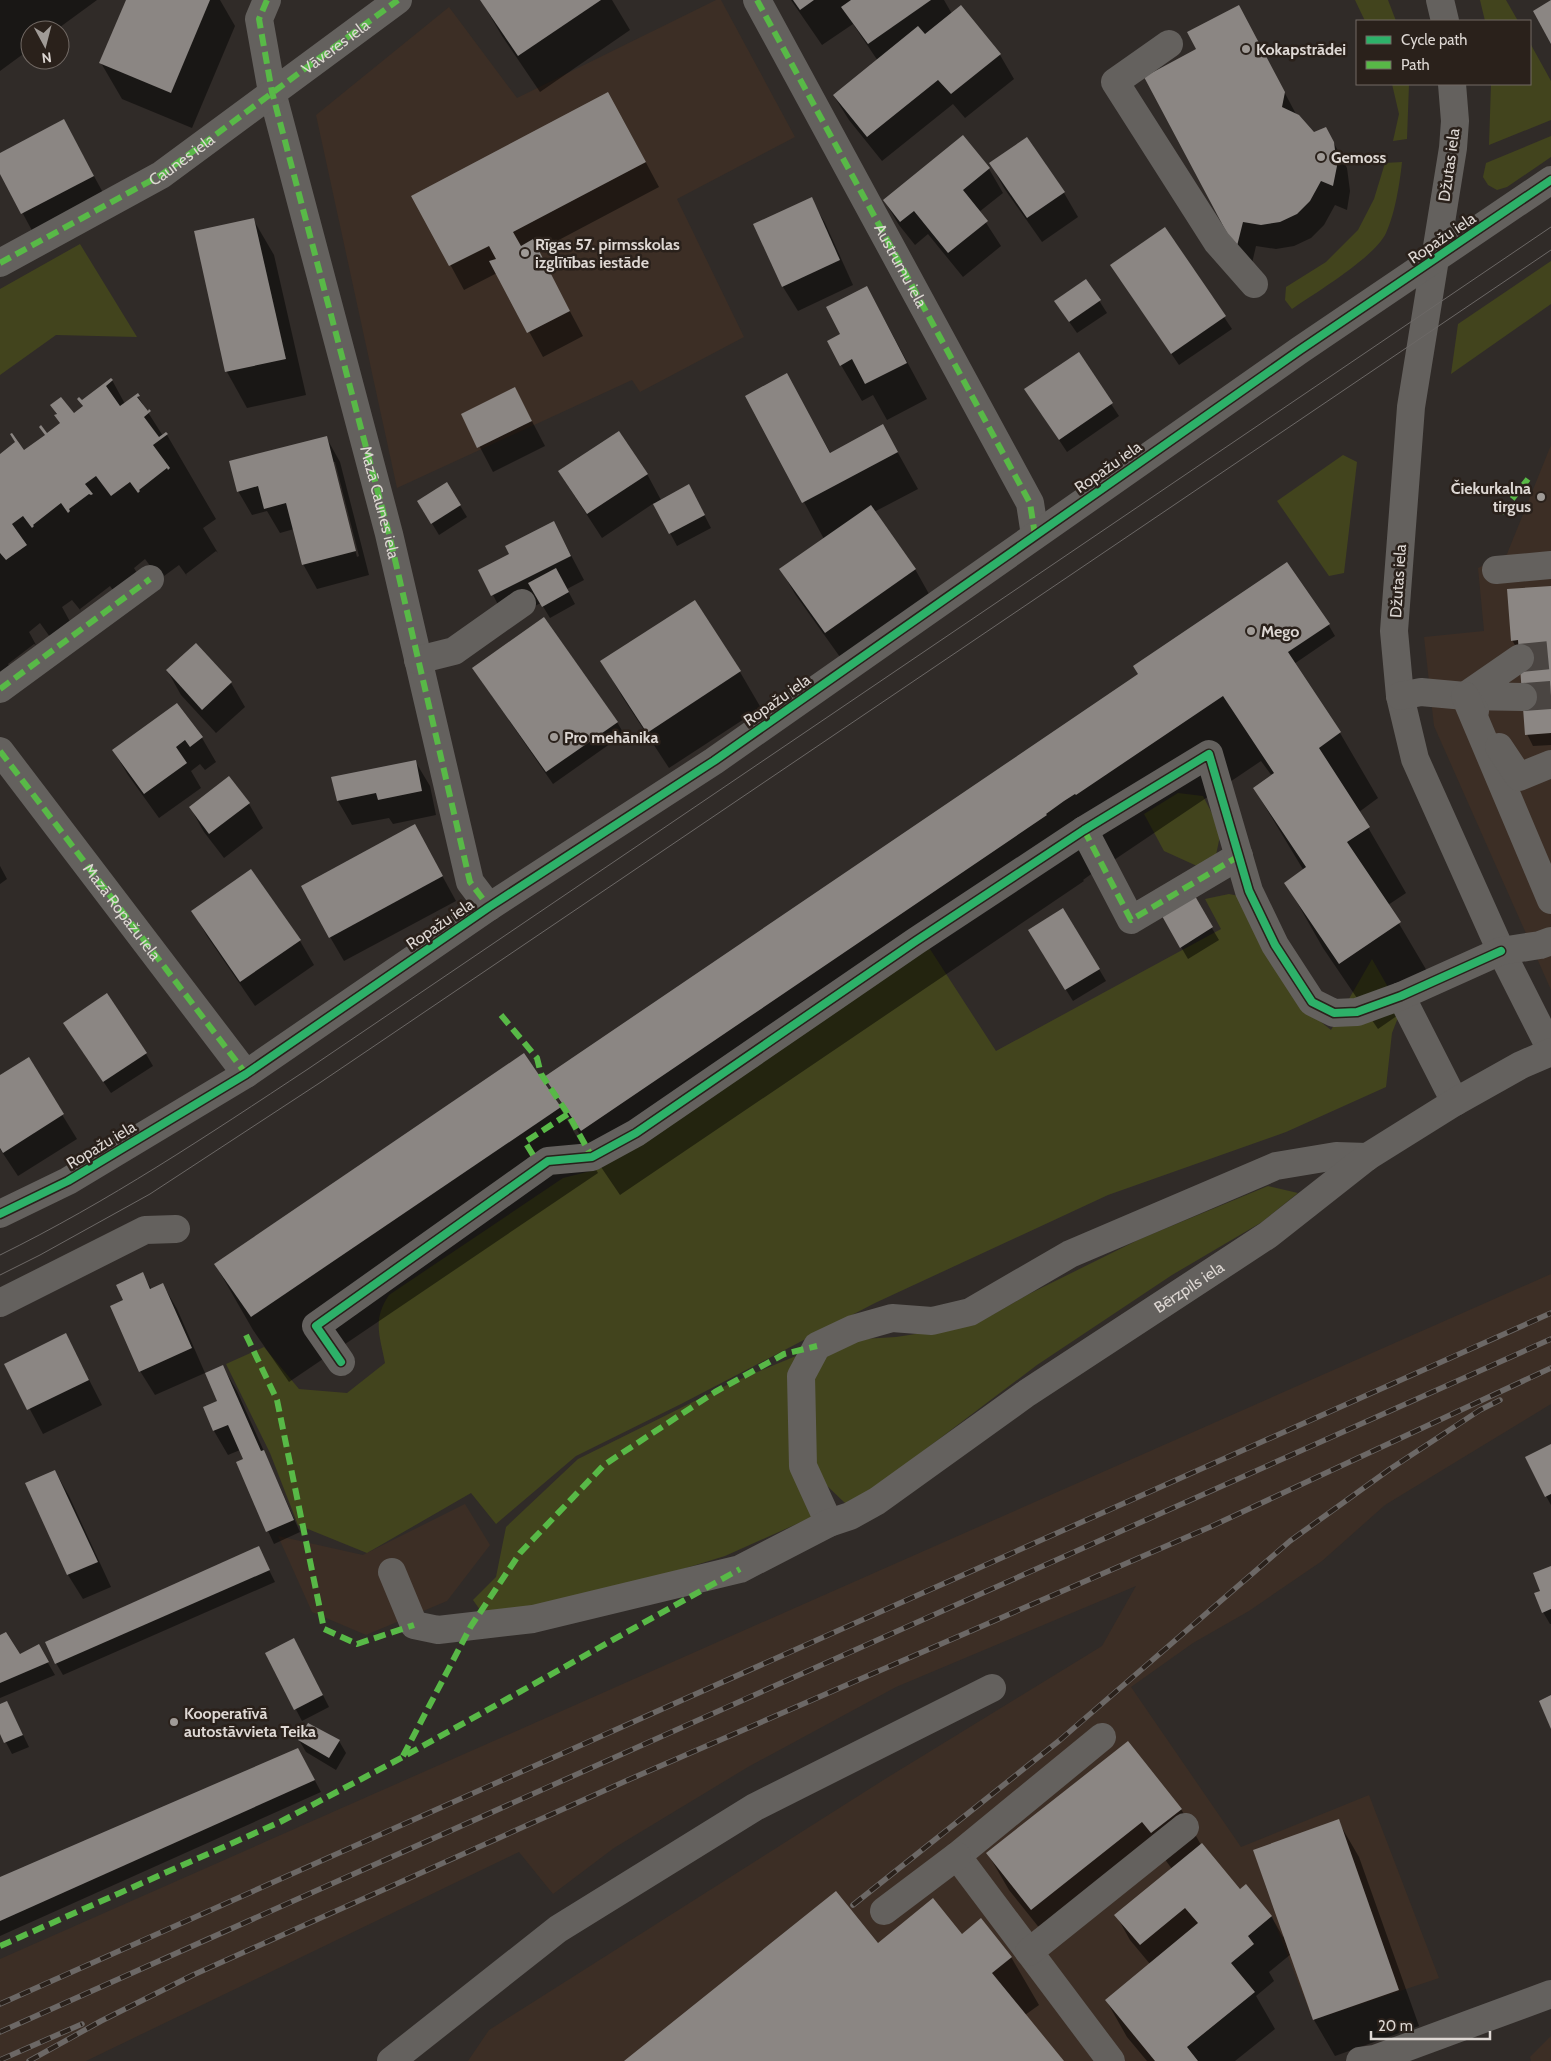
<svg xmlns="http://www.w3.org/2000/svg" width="1551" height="2061" font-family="Cabin,sans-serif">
	<rect width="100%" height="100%" fill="#302b28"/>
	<g fill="#3c2e25">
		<path d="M716,0h5l74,137 -118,62 67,138 -104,55 -8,-12 -235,108 -81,-373 133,-108 68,91z"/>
		<path d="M1551,445v545l-117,-264 -10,-89 60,-6 -6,-63 29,-14z"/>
		<path d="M1551,1274v130l-166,101 -63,56 -73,50 -56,32 -62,44 110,160 128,-52 70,183 -126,42 -41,-104 -24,20 6,8 -23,19 24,29 -68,55 11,14h-730l21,-31 396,-251 217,-133 34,-60 -240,101 -148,80 -134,81 -61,46 -34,-42 -433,209h-86v-102z"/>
		<path d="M465,1504l25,41 -43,56 -81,34 -54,-23 -34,-76 85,19z"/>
		<path d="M1551,2036v25h-20l-1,-4z"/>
	</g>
	<g fill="#42441d">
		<path d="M1355,0h33l8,21h-31z"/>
		<path d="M1480,0h26l12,21h-33z"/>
		<path d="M1530,43l21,38v39l-62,25 2,-61h39z"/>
		<path d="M1392,84h17l-2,55 -14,2 6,-27z"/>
		<path d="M1551,136v21l-44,30 -10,3 -9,-5 -5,-8 3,-14z"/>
		<path d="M1402,162c-2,20 -7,52 -16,71 -11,24 -71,60 -94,76l-7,-9 1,-13 40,-25 32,-32 16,-31 11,-36z"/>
		<path d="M80,244l57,93 -81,-2 -56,40v-86z"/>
		<path d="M1551,261v43l-100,70 7,-50z"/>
		<path d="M1343,455l14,7 -13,111 -15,3 -52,-75z"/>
		<path d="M1178,793l25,3 18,35 -5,24 -19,11 -33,-15 -20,-37z"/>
		<path d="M1229,894l10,2 67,114 25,20 41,-71 29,51 -9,23 -6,54 -100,45 -178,63 -233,108 -194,101 -105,52 -80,68 -25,-31 -104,60 -69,-28 -28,-72 -44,-89 38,-17 35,42 48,4 38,-30c-5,-27 -13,-43 4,-68l174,-117 36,-9 329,-223 68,105 225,-122 -16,-30z"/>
		<path d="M1268,1186l30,7 -36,29 -90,53 -135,90 -160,121 -32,17 -23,-22 -11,-28 -3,-71 13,-28 42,-15 33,-2 78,-12 55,-31 111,-55z"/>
		<path d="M796,1356l-6,40 29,118 -94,42 -78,24 -162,37 -12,-17 23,-23 10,-50 72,-68 153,-76z"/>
	</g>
	<g fill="#0007" fill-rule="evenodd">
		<path d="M0,0h97l-41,30h-26v19l-30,22z"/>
		<path d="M127,0h93l15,26 -43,102 -70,-29 -21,-36z"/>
		<path d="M481,0h131l18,30 -90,62 -38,-56z"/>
		<path d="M791,0h153l8,14 48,41 14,24 -49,39 -12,-14 -71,57 -33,-41 -15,-24 44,-35 -25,-37 -31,21z"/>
		<path d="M1252,31l45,85 16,18 13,-6 21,40 3,23 -3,19 -12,-5 -11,20 -13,13 -17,8 -18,3 -20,-3 -6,26 -13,-22 -39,-201z"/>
		<path d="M622,118l37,69 -121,64 45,85 -40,21 -46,-84 -33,17 -51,-94z"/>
		<path d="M77,145l30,55 -71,38 -36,-67v-17z"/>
		<path d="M990,163l74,30 14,24 -36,25 -38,-54z"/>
		<path d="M989,169l14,24 -24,19 22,34 -38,31 -35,-43 -13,11 -16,-20 -15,-25z"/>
		<path d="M811,199l14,24 28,62 -55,26 -15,-24 -28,-63z"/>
		<path d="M253,219l21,36 32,140 -59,13 -20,-36 -32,-140z"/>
		<path d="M1165,229l67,100 -53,36 -60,-88z"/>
		<path d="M1086,280l21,33 -30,20 -14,-20z"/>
		<path d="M867,287l60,112 -40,21 -14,-25 -11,6 -21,-36 1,-31z"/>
		<path d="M1078,354l41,62 -52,36 -42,-63z"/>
		<path d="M787,375l44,79 52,-28 35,63 -44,23 41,57 14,25 -89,63 -45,-63 -14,-24 43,-31 -77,-142z"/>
		<path d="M112,380l13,24 12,-9 26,41 3,-3 1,2 49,84 -13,9 15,25 -2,-2 -30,23 1,2 -8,-11 -19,14 -15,-20 -11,9 6,10 -23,18 -7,-10 -30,23 1,2 -9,-11 -10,7 12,22 -19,15 -15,-21 -11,9 7,13 -2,-1 -26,20 13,23 -21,13v-245l24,-4 37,-27 -9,-19 21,10 10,-8 -4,-8 3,3z"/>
		<path d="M515,389l30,57 -52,26 -30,-57z"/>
		<path d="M326,437l14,25 29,113 -52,14 -14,-25 -9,-35 -14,4 -13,-22 -15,4 -14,-24zM332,462h3l24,94 -2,1z"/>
		<path d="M559,472l88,2 14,26 34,-3 16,31 -34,18 -23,-43 -52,35z"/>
		<path d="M447,484l20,33 -28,18 -20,-33z"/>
		<path d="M554,523l30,57 -17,9 8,15 -25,14 -9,-15 -35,17 -26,-50 31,-16z"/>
		<path d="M1551,587v158l-18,1 -6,-12 -8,-82 -7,-12z"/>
		<path d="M694,601l46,71 21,36 -92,60 -46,-70 -21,-36z"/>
		<path d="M1328,624l7,12 -41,28 46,69 38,65 -19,14 47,81 -18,12 49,83 -59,41 -55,-81 -37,-65 18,-12 -50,-83 18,-12 -11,-15 -147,99 -13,7 -18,13 1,1 -464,314 -36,-53 -38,-65z"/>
		<path d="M167,670l64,13 14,24 -29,26 -35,-38z"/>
		<path d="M481,680l136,42 7,12 -71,50z"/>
		<path d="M177,704l25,34 14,24 -11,8 -5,-6 -9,7 10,17 -42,30 -31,-43 -15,-25z"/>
		<path d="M415,761l15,25 6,29 -43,9 -4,-6 -37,7 -14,-24 -5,-23z"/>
		<path d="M229,778l20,26 14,24 -39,30 -20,-26 -14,-25z"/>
		<path d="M428,850l28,51 -112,60 -14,-24z"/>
		<path d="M0,866l7,13 -7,5z"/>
		<path d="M251,871l49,70 14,24 -59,41 -48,-70 -14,-24z"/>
		<path d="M1194,898l25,42 -31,19 -25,-43z"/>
		<path d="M1036,942l63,27 7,12 -33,20z"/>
		<path d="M72,1035l74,19 7,12 -42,27z"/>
		<path d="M524,1055l36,53 38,65 -309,209 -36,-52 -38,-66z"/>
		<path d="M28,1059l49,80 -59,37 -18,-27v-72z"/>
		<path d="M142,1274l10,16 11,-5 14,24 28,64 -50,22 -15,-24 -16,-70z"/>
		<path d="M66,1335l36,70 -59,29 -37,-70z"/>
		<path d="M223,1367l14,24 63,141 -26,12 -37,-81 7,-3 -4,-10 -12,5 -14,-24 -9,-23 14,-7z"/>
		<path d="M1551,1446v59l-5,-9z"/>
		<path d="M55,1471l14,25 42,91 -28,12 -15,-24 -41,-91z"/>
		<path d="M258,1548l17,34 -212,93 -7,-12z"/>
		<path d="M1551,1567v57h-1l-7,-12 -1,-20z"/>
		<path d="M0,1636l20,20 18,-10 17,29 -55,23z"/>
		<path d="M301,1652l28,55 -27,14 -35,-67z"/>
		<path d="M7,1702l22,45 -17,7 -12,-23v-26z"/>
		<path d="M299,1740l40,1 7,12 -10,17 -30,-18z"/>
		<path d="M305,1762l16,30 -321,144v-57z"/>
		<path d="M1181,1809l20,36 38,45 32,26 12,21 55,-116 21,36 60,169 -84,30 -21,-36 -23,-66 -22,18 5,9 -18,15 19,33 -40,32h-88l-20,-24 -21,-37 44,-36 -20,-24 -14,-25 56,-46 -8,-11 -111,87 -44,-55 -21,-36z"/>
		<path d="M961,1935l50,22 28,48 -14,10 37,46h-436z"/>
	</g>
	<g fill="#8b8683">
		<path d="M126,0h84l-39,93 -72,-30z"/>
		<path d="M480,0h121l-83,56z"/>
		<path d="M793,0h21l-14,10z"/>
		<path d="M851,0h80l-63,44 -27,-37z"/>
		<path d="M1551,0v44l-18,-33z"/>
		<path d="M961,5l40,49 -50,40 -13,-14 -71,57 -34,-42 85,-69 7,8z"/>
		<path d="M1239,5l46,87 -3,15 17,8 15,17 12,-5 8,15 3,24 -4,20 -12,-5 -11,20 -13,13 -17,8 -19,3 -18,-3 -7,28 -92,-173 52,-28 -9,-17z"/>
		<path d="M608,92l38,70 -133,70 8,14 12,-7 37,72 -43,22 -38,-72 7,-2 -7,-13 -40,20 -38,-70z"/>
		<path d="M64,119l30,57 -73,38 -21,-40v-21z"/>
		<path d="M963,135l27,33 -27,22 25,31 -40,32 -34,-42 -14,11 -17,-22z"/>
		<path d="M1027,137l38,55 -38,26 -38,-55z"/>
		<path d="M812,197l28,63 -58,27 -29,-63z"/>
		<path d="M254,218l32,141 -61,13 -31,-141z"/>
		<path d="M1165,227l61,89 -55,38 -61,-89z"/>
		<path d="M1086,279l15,21 -32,22 -15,-21z"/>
		<path d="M867,286l40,77 -42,21 -13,-25 -12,7 -13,-25 13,-7 -14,-27z"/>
		<path d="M1079,352l34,51 -54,37 -35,-51z"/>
		<path d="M787,373l43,80 53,-29 15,28 -96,51 -57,-107z"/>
		<path d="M111,378l2,2 -7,6 14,20 18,-13 2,3 -3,1 11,14 1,-2 2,2 -7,6 15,20 7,-5 2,2 -15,11 17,23 -2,2 -1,-2 -28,22 1,1 -2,2 -8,-11 -19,14 -15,-20 -11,8 8,10 -2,1 -2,-1 -20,15 1,2 -2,2 -7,-10 -28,22 1,1 -2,2 -9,-12 -11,8 15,21 -21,15 -6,-7v-99l15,-12 -5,-8 2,-1 12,17 21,-15 -6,-8 2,-2 6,8 13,-10 -6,-8 3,-1 -7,-9 11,-8 13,16 9,-7 -6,-7 2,-2 3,3z"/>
		<path d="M515,387l17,34 -55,27 -16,-34z"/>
		<path d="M619,431l29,43 -61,40 -29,-43z"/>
		<path d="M327,436l29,115 -54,14 -16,-62 -22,6 -6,-23 -21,6 -8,-31z"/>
		<path d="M447,482l14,23 -30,19 -14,-23z"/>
		<path d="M689,484l16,31 -36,19 -16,-30z"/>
		<path d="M871,505l45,64 -91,64 -46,-64z"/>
		<path d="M554,521l17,35 -80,40 -13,-26 31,-16 -4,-8z"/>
		<path d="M1287,562l43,62 -42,28 53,80 -22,16 51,79 -23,15 54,80 -62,42 -55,-81 22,-16 -53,-79 21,-15 -51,-77 -147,99 -1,-1 -11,7 -18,13 1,1 -466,316 -37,-54 594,-403 -5,-8z"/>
		<path d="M556,568l13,24 -27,15 -14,-24z"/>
		<path d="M1551,586v147l-26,2 -7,-95 -7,1 -4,-52z"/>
		<path d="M695,600l46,71 -94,62 -47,-72z"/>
		<path d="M544,617l74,105 -72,50 -74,-104z"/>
		<path d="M196,643l36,39 -30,28 -36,-40z"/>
		<path d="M177,703l26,34 -13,10 -5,-7 -9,7 11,16 -43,31 -32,-44z"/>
		<path d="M416,760l6,31 -44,9 -2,-7 -39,8 -6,-24z"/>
		<path d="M229,776l21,27 -41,31 -20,-27z"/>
		<path d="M415,824l28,52 -114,62 -28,-52z"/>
		<path d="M251,869l50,71 -61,42 -49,-71z"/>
		<path d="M1195,896l18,31 -33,21 -18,-32z"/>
		<path d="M1063,908l37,61 -35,21 -37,-60z"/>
		<path d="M107,993l40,60 -44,29 -40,-59z"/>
		<path d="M524,1053l37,54 -310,210 -37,-53z"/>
		<path d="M29,1057l35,57 -61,39 -3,-5v-73z"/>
		<path d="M143,1272l7,17 13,-6 29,65 -53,24 -29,-66 13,-6 -7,-15z"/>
		<path d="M66,1333l23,47 -62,30 -23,-46z"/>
		<path d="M223,1365l38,86 3,-1 30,70 -28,12 -30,-70 7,-3 -15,-34 -15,6 -10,-24 14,-6 -12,-28z"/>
		<path d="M1551,1444v50l-6,3 -20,-40z"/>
		<path d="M55,1470l43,92 -31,13 -42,-92z"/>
		<path d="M259,1546l11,24 -215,94 -10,-22z"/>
		<path d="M1551,1566v43l-9,4 -8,-20 6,-2 -7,-18z"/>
		<path d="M6,1632l14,22 19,-10 10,18 -49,21v-48z"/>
		<path d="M294,1638l29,57 -29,15 -29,-57z"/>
		<path d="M1551,1695v34l-12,-28z"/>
		<path d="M7,1701l16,34 -19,8 -4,-9v-30z"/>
		<path d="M308,1723l32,17 -11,18 -31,-18z"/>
		<path d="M1128,1741l54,68 -31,24 -9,-11 -111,88 -45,-57z"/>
		<path d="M298,1748l17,32 -315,141v-44z"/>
		<path d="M1339,1819l60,171 -86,30 -60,-170z"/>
		<path d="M1202,1843l38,46 6,-5 26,32 -24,20 6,8 -23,19 24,29 -68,55 11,14h-43l-50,-61 93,-77 -13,-15 -45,37 -26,-30z"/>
		<path d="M836,1891l42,52 55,-45 29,36 19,-16 31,39 -20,16 72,88h-440z"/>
	</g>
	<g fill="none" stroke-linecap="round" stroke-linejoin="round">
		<g stroke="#4a4542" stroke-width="28" stroke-dasharray="28 14" stroke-linecap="butt">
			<path d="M1520,658l31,-3"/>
			<path d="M1523,697l28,-2"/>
		</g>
		<g stroke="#64615e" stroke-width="28">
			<path d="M267,0l-8,19 13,73 117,442 81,348 19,25"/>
			<path id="s1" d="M757,0l273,503 5,32"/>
			<path d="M1440,0l5,21"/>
			<path d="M1169,44l-54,38 102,160 37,42"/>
			<path d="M1452,84l3,37 -2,27 -42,259 -17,224 6,65 15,63 86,192 50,99"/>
			<path d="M0,263l161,-88 237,-175"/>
			<path d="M1496,570l55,-5"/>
			<path d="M1520,658l-55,38 58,1"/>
			<path d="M418,660l36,-9 68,-48"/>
			<path d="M0,689l150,-110"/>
			<path d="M1400,696l21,-4 44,4 10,15"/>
			<path d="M1465,696l86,204"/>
			<path d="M1499,747l20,30 32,-13"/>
			<path id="s2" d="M0,751l246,323"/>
			<path d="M1084,830l47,90 108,-64"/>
			<path d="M1401,996l54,106"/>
			<path d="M0,1214l68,-33 178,-107 243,-167 225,-146 586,-411 251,-170"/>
			<path d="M0,1303l145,-73 31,-1"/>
			<path d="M341,1362l-25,-36 232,-165 44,-4 44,-24 280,-192 168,-111 125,-76 40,137 26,54 37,57 22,11 23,-1 44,-16 100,-45 39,-6 11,-4"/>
			<path d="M829,1523l-26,-57 -2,-90 16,-30 36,-17 39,-11 40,3 38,-9 100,-58 206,-88 60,-10 31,1"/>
			<path id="s3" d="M392,1572l22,53 24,5 95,-11 207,-50 89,-46 21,-7 27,-15 150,-108 241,-158 99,-78 88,-55 66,-37 30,-13"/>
			<path d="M1102,1737l-145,119 154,205"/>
			<path d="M884,1911l73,-55"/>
			<path d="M1029,1952l156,-125"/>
			<path d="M391,2061l167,-132 197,-122 237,-119"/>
			<path d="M1360,2061l15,-2 176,-65"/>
		</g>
		<g stroke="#6c6866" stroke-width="1">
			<path d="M0,1255c108,-53 208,-120 308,-186l1243,-842"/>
			<path d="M0,1275l40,-20 110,-61 171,-112 1230,-832"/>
		</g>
		<g stroke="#6c6866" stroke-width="5.5">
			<g id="rail">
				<path d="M853,1905l207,-165 230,-199 100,-72 90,-59 20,-10"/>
				<path d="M0,2004l1551,-691"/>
				<path d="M0,2032l1551,-693"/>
				<path d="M0,2060l82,-36"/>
				<path d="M29,2061l72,-40 92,-46 435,-195 582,-253 341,-159"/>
			</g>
		</g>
		<use href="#rail" stroke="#2a211b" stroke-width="4" stroke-dasharray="11" stroke-linecap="butt"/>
		<g stroke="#58b947" stroke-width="6" stroke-dasharray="12 6" stroke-linecap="butt">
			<path id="s4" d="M267,0l-8,19 13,73 117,442 81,348 19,25"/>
			<path d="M757,0l273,503 5,32"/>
			<path id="s5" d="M0,263l161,-88 237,-175"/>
			<path d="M1501,513l27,-34"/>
			<path d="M0,689l150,-110"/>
			<path d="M0,751l246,323"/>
			<path d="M1084,830l47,90 108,-64"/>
			<path d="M501,1015l36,43 4,16 27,40 24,43"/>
			<path d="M533,1155l-8,-13 43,-28"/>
			<path d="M246,1335l31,65 47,229 33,15 57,-19"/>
			<path d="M403,1756l68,-130 49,-73 84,-88 111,-73 69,-38 33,-8"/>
			<path d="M0,1946l280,-124 123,-65 337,-188"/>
		</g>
		<g stroke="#2a211b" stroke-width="11">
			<g id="cycleway">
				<path d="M0,1214l68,-33 178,-107 243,-167 225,-146 586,-411 251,-170"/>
				<path d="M341,1362l-25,-36 232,-165 44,-4 44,-24 280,-192 168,-111 125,-76 40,137 26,54 37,57 22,11 23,-1 44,-16 100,-45"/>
			</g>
		</g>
		<use href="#cycleway" stroke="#2db169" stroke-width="8"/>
	</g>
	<g fill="#a09b97" stroke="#2a211b" stroke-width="2">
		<circle cx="1246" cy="49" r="5"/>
		<circle cx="1321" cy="157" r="5"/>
		<circle cx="525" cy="253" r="5"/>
		<circle cx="1541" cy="497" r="5"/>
		<circle cx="1251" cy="631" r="5"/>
		<circle cx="554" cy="737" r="5"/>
		<circle cx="174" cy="1722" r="5"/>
	</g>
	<g text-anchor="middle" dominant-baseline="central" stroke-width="5" stroke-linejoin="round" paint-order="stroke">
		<g font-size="16" fill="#ddd7d3" stroke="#2a211b">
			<text stroke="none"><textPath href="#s5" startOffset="400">Vāveres iela</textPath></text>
			<text stroke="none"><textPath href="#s5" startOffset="209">Caunes iela</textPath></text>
			<text transform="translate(1449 165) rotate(-82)">Džutas iela</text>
			<text transform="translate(1442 238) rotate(-34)">Ropažu iela</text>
			<text stroke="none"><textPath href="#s1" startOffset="302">Austrumu iela</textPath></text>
			<text transform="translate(1108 467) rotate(-35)">Ropažu iela</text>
			<text stroke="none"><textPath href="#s4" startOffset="519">Mazā Caunes iela</textPath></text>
			<text transform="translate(1398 581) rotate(-86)">Džutas iela</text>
			<text transform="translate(777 700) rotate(-35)">Ropažu iela</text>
			<text stroke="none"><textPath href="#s2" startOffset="202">Mazā Ropažu iela</textPath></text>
			<text transform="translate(440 924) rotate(-34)">Ropažu iela</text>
			<text transform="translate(101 1145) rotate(-31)">Ropažu iela</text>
			<text stroke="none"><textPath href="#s3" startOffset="922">Bērzpils iela</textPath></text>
		</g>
		<g font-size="16" font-weight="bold" fill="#ddd7d3" stroke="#2a211b" text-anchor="start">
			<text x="1256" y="49">Kokapstrādei</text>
			<text x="1331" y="157">Gemoss</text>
			<text x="535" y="244">Rīgas 57. pirmsskolas<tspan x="535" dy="18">izglītības iestāde</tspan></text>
			<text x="1531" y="488" text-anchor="end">Čiekurkalna<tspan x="1531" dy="18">tirgus</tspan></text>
			<text x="1261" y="631">Mego</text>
			<text x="564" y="737">Pro mehānika</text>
			<text x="184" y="1713">Kooperatīvā<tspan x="184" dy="18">autostāvvieta Teika</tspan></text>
		</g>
	</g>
	<rect x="1356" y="20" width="175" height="65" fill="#2a211b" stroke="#726a65"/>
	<rect x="1366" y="36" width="25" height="8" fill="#2db169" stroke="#726a65"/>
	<text x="1401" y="45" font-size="15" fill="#ddd7d3">Cycle path</text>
	<rect x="1366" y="61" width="25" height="8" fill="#58b947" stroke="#726a65"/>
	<text x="1401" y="70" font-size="15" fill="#ddd7d3">Path</text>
	<g transform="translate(45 45) rotate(173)"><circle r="24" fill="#2a211b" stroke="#726a65"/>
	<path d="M0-4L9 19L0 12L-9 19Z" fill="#a09b97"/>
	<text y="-8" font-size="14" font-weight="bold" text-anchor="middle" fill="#ddd7d3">N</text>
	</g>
	<path d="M1371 2031v8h119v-8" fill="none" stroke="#ddd7d3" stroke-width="2.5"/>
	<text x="1378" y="2031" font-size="15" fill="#ddd7d3" stroke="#2a211b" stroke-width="4" paint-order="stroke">20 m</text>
</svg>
